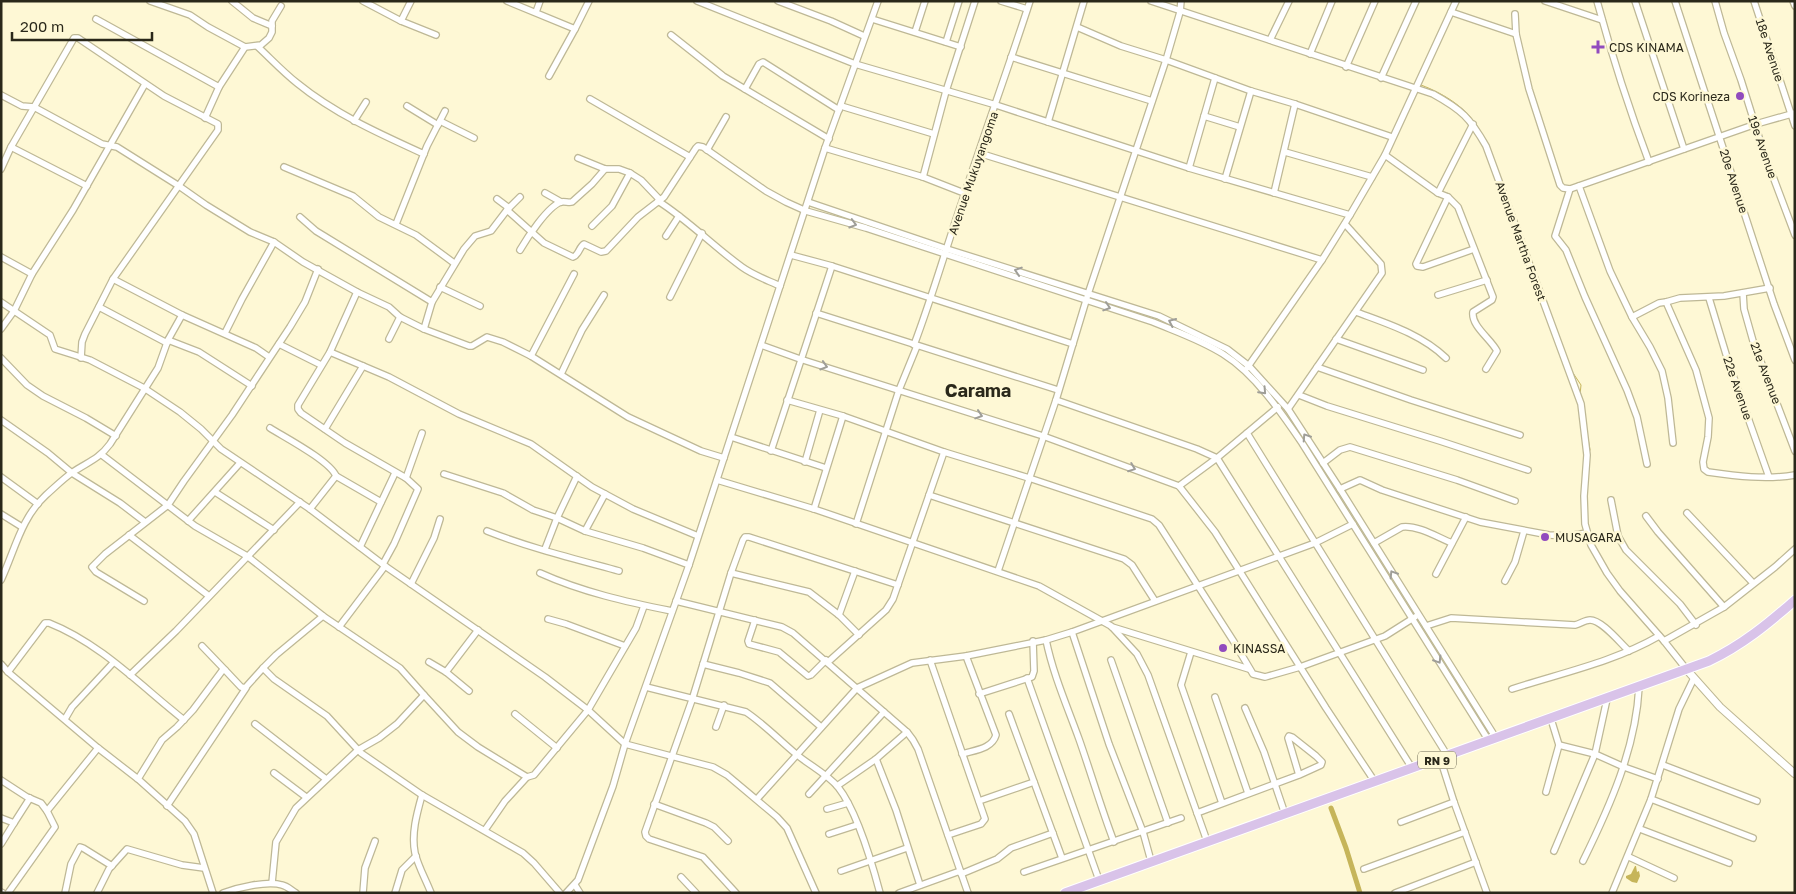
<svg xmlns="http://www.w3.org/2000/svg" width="1796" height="894" font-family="'Golos Text',sans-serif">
	<rect width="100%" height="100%" fill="#fef8d5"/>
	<path fill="#c6b55a" d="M1635,866h1l1,6 2,-1 1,5 -3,7 -5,-1 -6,-4v-2l5,-2z"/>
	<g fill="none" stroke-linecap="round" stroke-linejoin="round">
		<g stroke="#c6b55a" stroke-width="1">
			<path d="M1421,85c24,9 50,25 61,50"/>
			<path d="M1571,370l10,15 -1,10"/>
			<path d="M1588,438l2,12"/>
		</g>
		<path stroke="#c6b55a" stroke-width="5" d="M1331,808l15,40 14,45"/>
		<g stroke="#beb896" stroke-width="8">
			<g id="minor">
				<path d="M150,1l40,14 18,12 37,20"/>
				<path d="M232,1l21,17 19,8"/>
				<path d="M363,1l38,20 35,14"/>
				<path d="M507,1l68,28 14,-28"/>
				<path d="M697,1l158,63 141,41 193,63 161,47"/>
				<path d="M778,1l53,20 33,15"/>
				<path d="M1001,1l26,8"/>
				<path d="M1151,1l282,93c29,16 37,24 53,52l95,258 6,51 -3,41 1,28 6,21 16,28 13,18 44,50 23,29"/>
				<path d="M1545,1l57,19"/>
				<path d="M1597,1c15,55 32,108 52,161"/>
				<path d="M1635,1l49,148"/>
				<path d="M1675,1l99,303 21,56"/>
				<path d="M1715,1l9,32 17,47 22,70 32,85"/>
				<path d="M1754,1l41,125"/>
				<path d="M1793,1l2,5"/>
				<path d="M536,12l4,-11"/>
				<path d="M1451,12l65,22"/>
				<path d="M1515,14l1,20 13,55 31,96 3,3 7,1 186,-65 39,-11"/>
				<path d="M96,19l123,68"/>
				<path d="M872,19l89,28"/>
				<path d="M401,21l10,-20"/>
				<path d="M1077,27l44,19 45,14 85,31 44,13 97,33"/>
				<path d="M915,32l10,-31"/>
				<path d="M671,35l52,41 106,63"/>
				<path d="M1270,40l19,-39"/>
				<path d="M946,42l13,-41"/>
				<path d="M257,46c13,12 26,26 40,37 38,31 83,51 127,71"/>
				<path d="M1310,54l22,-53"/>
				<path d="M1011,57l141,44"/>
				<path d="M1346,67l29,-66"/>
				<path d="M549,76l26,-47"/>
				<path d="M1381,78l35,-77"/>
				<path d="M745,89l14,-25 4,-2 76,48"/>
				<path d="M1,95l21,11 12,1 68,37 15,3 62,39 27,19 44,27 24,10 29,20 54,30 32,15 11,10 24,12 45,17h3l15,-9 16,5 28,14 97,61 73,34 23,7"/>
				<path d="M590,99l100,58"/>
				<path d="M407,106l31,19"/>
				<path d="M841,106l93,28"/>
				<path d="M1204,116l36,11"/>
				<path d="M205,118l14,-31 26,-40 16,-2 8,-7 3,-6v-11l9,-15"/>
				<path d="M354,121l12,-19"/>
				<path d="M440,121l34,17"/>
				<path d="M1048,122l36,-121"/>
				<path d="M11,147l76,39"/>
				<path d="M825,148l98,29 41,16"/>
				<path d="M707,150l19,-33"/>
				<path d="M1285,152l87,25"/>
				<path d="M979,153l343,107"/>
				<path d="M1385,155l53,38 10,4 10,10 35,90 -1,3 -19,12c-2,14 18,27 24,39l-11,18"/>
				<path d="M578,158l27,11h14l11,4 11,7 19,20"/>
				<path d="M284,167l69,29 26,21 37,18 38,28"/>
				<path d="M1189,168l26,-90"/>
				<path d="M1,169l10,-22 63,-109h4l86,58 54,28v6l-105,149 -28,55 -3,8 -1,16"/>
				<path d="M923,177l23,-86 29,-90"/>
				<path d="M1225,179l26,-88"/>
				<path d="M1579,186l31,85 22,46 18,30 12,24 6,27 5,45"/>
				<path d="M1570,189l-15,47 11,14 19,47 42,93 10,27 10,47"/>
				<path d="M545,193l16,9"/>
				<path d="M1274,193l21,-89"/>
				<path d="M1438,193l35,-69"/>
				<path d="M1448,197l-32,67 1,2 6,1 51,-18"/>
				<path d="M497,199l12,9"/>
				<path d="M658,201c30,19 55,45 84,66 11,8 25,13 38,19"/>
				<path d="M808,202l139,47 212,67 68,33 22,17 39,43 52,80 156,249"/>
				<path d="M507,210l13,-13"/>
				<path d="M300,217l16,14 116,71"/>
				<path d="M396,224l31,-78 18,-35"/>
				<path d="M592,226l20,-20 18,-33"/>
				<path d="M666,236l13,-20"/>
				<path d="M520,250c7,-12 28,-44 41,-48 3,-1 8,1 11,0l20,-18 13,-15"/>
				<path d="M791,255l41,11 241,78"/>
				<path d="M1,257l31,17"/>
				<path d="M113,279l69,36 74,33 13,9"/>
				<path d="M440,287l40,19"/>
				<path d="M357,292l-27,60 -32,53v4l3,4 44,30 61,35 12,11 -24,55 -11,20"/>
				<path d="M1743,293l1,16 9,32 42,110"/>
				<path d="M1438,295l49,-15"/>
				<path d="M670,297l32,-64"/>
				<path d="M1709,298l20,66 40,113"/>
				<path d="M1,302l49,33 5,14 35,11 54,28 36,24 21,17 20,20 89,60 75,57 160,111 43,33 37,34 88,23 14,8 50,42 10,11 29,65"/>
				<path d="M1666,302l30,68 13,48 -1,19 -5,25 1,7 4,3c28,4 58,8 87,3"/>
				<path d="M99,307l68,36"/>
				<path d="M1356,312c32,12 65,22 90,46"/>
				<path d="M816,313l242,77"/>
				<path d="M1632,317l27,-14 7,-1 14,-4 44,-2 46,-8"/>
				<path d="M1,329l13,-18 18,-37 41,-64 72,-126"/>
				<path d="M424,329l8,-27 32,-53 11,-13 16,-5 16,-21 37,33 29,14c6,-2 6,-10 11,-13l17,8 5,-1 32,-34 26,-20 32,-49 2,-2 5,1 63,44 20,11 20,9 60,17 287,94c24,10 48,18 70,32 32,20 58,58 79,89l187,298"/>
				<path d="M225,333l17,-34 32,-57"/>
				<path d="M389,339l11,-22"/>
				<path d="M1336,339l87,31"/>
				<path d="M168,340l31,12 53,34"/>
				<path d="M279,344l42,21"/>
				<path d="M761,345l39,14 243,77 136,50 36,46 111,176 49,74"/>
				<path d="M914,345c19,-50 33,-101 51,-152 21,-64 44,-127 65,-192"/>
				<path d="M330,352l59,25 70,37 72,30 61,43 41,22 65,27"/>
				<path d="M531,356l43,-82"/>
				<path d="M1,358l26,27 16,11 43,22 30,18"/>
				<path d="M1317,367l94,33 109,35"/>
				<path d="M1247,368l75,-108 28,-45 35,-60 71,-154"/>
				<path d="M561,374l21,-44 22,-35"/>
				<path d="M1299,395l28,11 113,35 88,29"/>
				<path d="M787,400l56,16 101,36 85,26 123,41 7,6 75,117 19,32 12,3 35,-10 85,-31 30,-19"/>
				<path d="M1056,400l141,49 20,9 195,310"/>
				<path d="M1288,409l94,-136 -1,-9 -36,-40"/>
				<path d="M1,420l47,33 24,20 48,30 25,19"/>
				<path d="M270,428c16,10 60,33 66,48l45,26"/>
				<path d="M325,429l38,-63"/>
				<path d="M1247,433l200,322"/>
				<path d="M731,437l95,31"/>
				<path d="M771,451l61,-185"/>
				<path d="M102,455l93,71 52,30 76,60 77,52 24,27"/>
				<path d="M805,462l15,-52"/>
				<path d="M1323,463l17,-13 10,-3 107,33 58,21"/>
				<path d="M444,474l59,19 30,17 24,8 28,13 58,17 46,17"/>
				<path d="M1,477l37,27"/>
				<path d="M406,478l16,-45"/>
				<path d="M717,480l97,29 225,77 72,40 26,28 11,21 59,166"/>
				<path d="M1179,486l38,-28 61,-51"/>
				<path d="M1340,489l20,-9 22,10 98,32 69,13 19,1 19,-3"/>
				<path d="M215,492l59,38"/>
				<path d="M929,495l195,64 8,6 23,36"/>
				<path d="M1611,500l7,36 8,14 54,54 16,21"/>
				<path d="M310,509l26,-33"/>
				<path d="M814,509l29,-93"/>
				<path d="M1687,513l66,70"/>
				<path d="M1,514l21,13"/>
				<path d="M1646,516l12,16 66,75"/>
				<path d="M188,521l52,-58"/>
				<path d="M856,524l43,-134 18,-44"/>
				<path d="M487,531c43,17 88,28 132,40"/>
				<path d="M585,531l20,-37"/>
				<path d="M129,535l80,61"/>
				<path d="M1374,543l28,-16c16,-2 35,10 50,16"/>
				<path d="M360,547l35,-74"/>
				<path d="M545,549l12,-31 20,-42"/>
				<path d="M998,571l58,-171 32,-106 78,-234 14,-48 1,-11"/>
				<path d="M540,573c42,19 87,29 132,38"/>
				<path d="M731,573l78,19 30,23 20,20"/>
				<path d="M1436,574l30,-57"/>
				<path d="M1,580c14,-30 20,-62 45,-85 9,-8 18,-17 27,-23 15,-10 26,-13 37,-28l48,-76 10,-28 14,-25"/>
				<path d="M1505,581l10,-19 9,-31"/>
				<path d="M411,584l23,-46 6,-19"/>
				<path d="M144,601l-48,-29 -4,-5 13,-13 63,-49 16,-24 48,-66 58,-88 15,-25 13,-33"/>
				<path d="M676,601l106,26 11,6 114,99 6,8 5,9 50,144"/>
				<path d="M839,615l16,-44"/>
				<path d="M548,619l18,5 59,22"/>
				<path d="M755,620l-7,21 1,3 30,8 29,24 3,-1 15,-15"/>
				<path d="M1426,626l25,-8 124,7c5,-1 10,-5 15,-5 12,0 30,23 39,31"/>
				<path d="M339,627l46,-61"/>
				<path d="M1112,627l137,42"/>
				<path d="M1072,632l37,112 34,88 8,29"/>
				<path d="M1046,640c7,34 21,66 33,99 12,34 22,69 35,103"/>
				<path d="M1664,641l60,-34 51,-40 20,-18"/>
				<path d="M202,646l23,24"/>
				<path d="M1191,652l-10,33 41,118"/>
				<path d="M930,660l55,159 -4,5 -33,11"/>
				<path d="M1111,660l57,163"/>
				<path d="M429,662l17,10 23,19"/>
				<path d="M828,662l58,-52 7,-11 51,-147"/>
				<path d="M1,664l7,8 90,76 40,31 47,42 9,13 19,59"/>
				<path d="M703,664l36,9 31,10 51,44"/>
				<path d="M263,668l13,-13 47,-39"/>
				<path d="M8,672l37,-49h4c51,20 92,63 135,97"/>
				<path d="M446,672l32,-42"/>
				<path d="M130,675l46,-44 124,-129"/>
				<path d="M1027,678l72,202"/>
				<path d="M646,687l100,25c18,12 33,28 50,42 13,11 31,20 42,33 19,24 34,76 42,106"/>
				<path d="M1512,689c49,-16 102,-27 147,-53"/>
				<path d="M979,694l53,-17 2,-6 -1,-30"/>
				<path d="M1215,697l33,96"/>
				<path d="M1245,708l19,44 21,62"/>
				<path d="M515,714l42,34"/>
				<path d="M1009,714l53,144"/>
				<path d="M65,719l7,-12 41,-44"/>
				<path d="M255,724l71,55"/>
				<path d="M716,727l8,-22"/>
				<path d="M1559,745l36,9 29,13 34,12"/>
				<path d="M962,754c13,-4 30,-5 34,-19l-30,-79"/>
				<path d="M1440,758l14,44 33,91"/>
				<path d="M876,759l20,51 24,75"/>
				<path d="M1663,765l94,36"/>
				<path d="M274,773l32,24"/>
				<path d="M138,779l24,-39 15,-13 16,-17 29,-39 3,-1 16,17 4,1 18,-20 11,11 53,37 34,37 61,42 101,58 11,10 26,30"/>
				<path d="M1,780l26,17 14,6 6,8 51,-63"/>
				<path d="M837,786l39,-27 31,-27"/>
				<path d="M1546,792l13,-47 -8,-26"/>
				<path d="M809,794l75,-82"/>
				<path d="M422,795c-5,18 -11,39 -7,58 3,13 11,27 16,40"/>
				<path d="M757,799l100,-111 55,-25 54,-7 80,-16 26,-8 243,-89 38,-19"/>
				<path d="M1651,799l102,39"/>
				<path d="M979,801l55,-19"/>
				<path d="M654,804l52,19 8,4 14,14"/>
				<path d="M167,806l79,-118"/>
				<path d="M827,809l21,-6"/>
				<path d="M1197,813l102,-38 22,-10 1,-3 -6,-6 -24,-19 -3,-1 -1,2 11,37"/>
				<path d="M1,818l13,5 16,-25"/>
				<path d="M1401,822l53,-20"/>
				<path d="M1640,829l89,34"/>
				<path d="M485,830l20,-29 22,-24"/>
				<path d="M829,834l28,-9"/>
				<path d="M1,844l13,-21"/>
				<path d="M1554,851l41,-97 12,-55"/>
				<path d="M1629,857l45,21"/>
				<path d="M1583,861c27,-55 53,-113 56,-174"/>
				<path d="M1364,869l101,-37"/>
				<path d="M841,871l66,-23"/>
				<path d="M1024,872l157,-54"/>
				<path d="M961,874l36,-15 14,-11 42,-15"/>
				<path d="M681,877l15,16"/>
				<path d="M272,883l4,-41 20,-34 62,-58 21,-12 18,-14 27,-29 34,37 20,15 44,27 5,3 7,-2 54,-65 48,-82 8,-22"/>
				<path d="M575,885l5,8"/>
				<path d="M1,892l2,1"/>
				<path d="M8,893l47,-66 -8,-16"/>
				<path d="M65,893l6,-29 9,-17 3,1 29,18"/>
				<path d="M97,893l12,-24 18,-20 55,16 22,3"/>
				<path d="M223,893c14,-5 45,-13 59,-8 5,1 9,5 14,8"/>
				<path d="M363,893l2,-25 10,-27"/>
				<path d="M395,893l7,-23 14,-14"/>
				<path d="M566,893l12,-13 35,-94 12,-42 64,-179 136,-417 53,-147"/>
				<path d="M736,893l-33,-36 -54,-18 -3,-3 -1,-4 47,-132 39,-127 12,-33 2,-3h4l149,48"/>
				<path d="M899,893l61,-22"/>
				<path d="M1395,893l81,-31"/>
				<path d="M1612,893l39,-94 28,-90 15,-31"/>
			</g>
		</g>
		<g stroke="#beb896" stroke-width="9">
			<path id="tertiary" d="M1687,670l33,37 75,67"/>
		</g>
		<g stroke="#fff" stroke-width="11">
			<path id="primary" d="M1065,893l644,-232c33,-16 59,-37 86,-61"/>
		</g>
		<use href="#minor" stroke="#fff" stroke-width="5.5"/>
		<use href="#tertiary" stroke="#fff" stroke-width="7"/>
		<use href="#primary" stroke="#d9c3e9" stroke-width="9"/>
	</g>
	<defs><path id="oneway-chevron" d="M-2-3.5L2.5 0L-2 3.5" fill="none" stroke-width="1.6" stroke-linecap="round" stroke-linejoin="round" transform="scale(1.25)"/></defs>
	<g stroke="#9f9e98">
		<use href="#oneway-chevron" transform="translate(853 224) rotate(16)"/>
		<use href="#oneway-chevron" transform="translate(1018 271) rotate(-162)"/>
		<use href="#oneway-chevron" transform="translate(1107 307) rotate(18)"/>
		<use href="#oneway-chevron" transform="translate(1172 322) rotate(-155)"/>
		<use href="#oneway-chevron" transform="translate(824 366) rotate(17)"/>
		<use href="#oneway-chevron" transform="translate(1263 391) rotate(47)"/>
		<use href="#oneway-chevron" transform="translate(979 415) rotate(18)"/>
		<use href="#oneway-chevron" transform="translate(1306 437) rotate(-123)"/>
		<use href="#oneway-chevron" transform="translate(1132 468) rotate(21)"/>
		<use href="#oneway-chevron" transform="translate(1393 574) rotate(-122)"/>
		<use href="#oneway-chevron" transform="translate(1438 660) rotate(58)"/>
	</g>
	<g fill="#914bbe" stroke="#fef8d5" stroke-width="2">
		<path d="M1595.5 39.5h5v5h5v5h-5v5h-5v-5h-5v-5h5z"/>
		<circle cx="1740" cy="96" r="5"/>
		<circle cx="1545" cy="537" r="5"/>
		<circle cx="1223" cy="648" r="5"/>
	</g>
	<g text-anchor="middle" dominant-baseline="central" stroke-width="5" stroke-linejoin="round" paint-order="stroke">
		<rect fill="#fef8d5" stroke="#6a6652" stroke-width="1" x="1418" y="751.5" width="38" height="17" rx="4"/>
		<g font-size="11" font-weight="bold" fill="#2a281a">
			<text x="1437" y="760">RN 9</text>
		</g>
		<g font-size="12" fill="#2a281a" stroke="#fef8d5" text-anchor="start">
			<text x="1609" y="47">CDS KINAMA</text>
			<text x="1730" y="96" text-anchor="end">CDS Korineza</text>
			<text x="1555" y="537">MUSAGARA</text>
			<text x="1233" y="648">KINASSA</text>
		</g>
		<g font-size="12" fill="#2a281a" stroke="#fef8d5">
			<text transform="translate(1770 50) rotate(72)">18e Avenue</text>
			<text transform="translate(1763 147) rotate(71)">19e Avenue</text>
			<text transform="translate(973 173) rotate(-71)">Avenue Mukuyangoma</text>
			<text transform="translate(1734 181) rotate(72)">20e Avenue</text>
			<text transform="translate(1521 241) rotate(70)">Avenue Martha Forest</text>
			<text transform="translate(1766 373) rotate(69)">21e Avenue</text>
			<text transform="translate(1738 388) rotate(71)">22e Avenue</text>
		</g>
		<g font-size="18" font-weight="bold" fill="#2a281a" stroke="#fef8d5">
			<text x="978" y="390">Carama</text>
		</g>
	</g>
	<rect width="1796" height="894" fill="none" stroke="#2a281a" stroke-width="5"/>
	<path d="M12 32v8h140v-8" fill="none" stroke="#2a281a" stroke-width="2.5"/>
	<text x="20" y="32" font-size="15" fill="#2a281a" stroke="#fef8d5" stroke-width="4" paint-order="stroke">200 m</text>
</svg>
